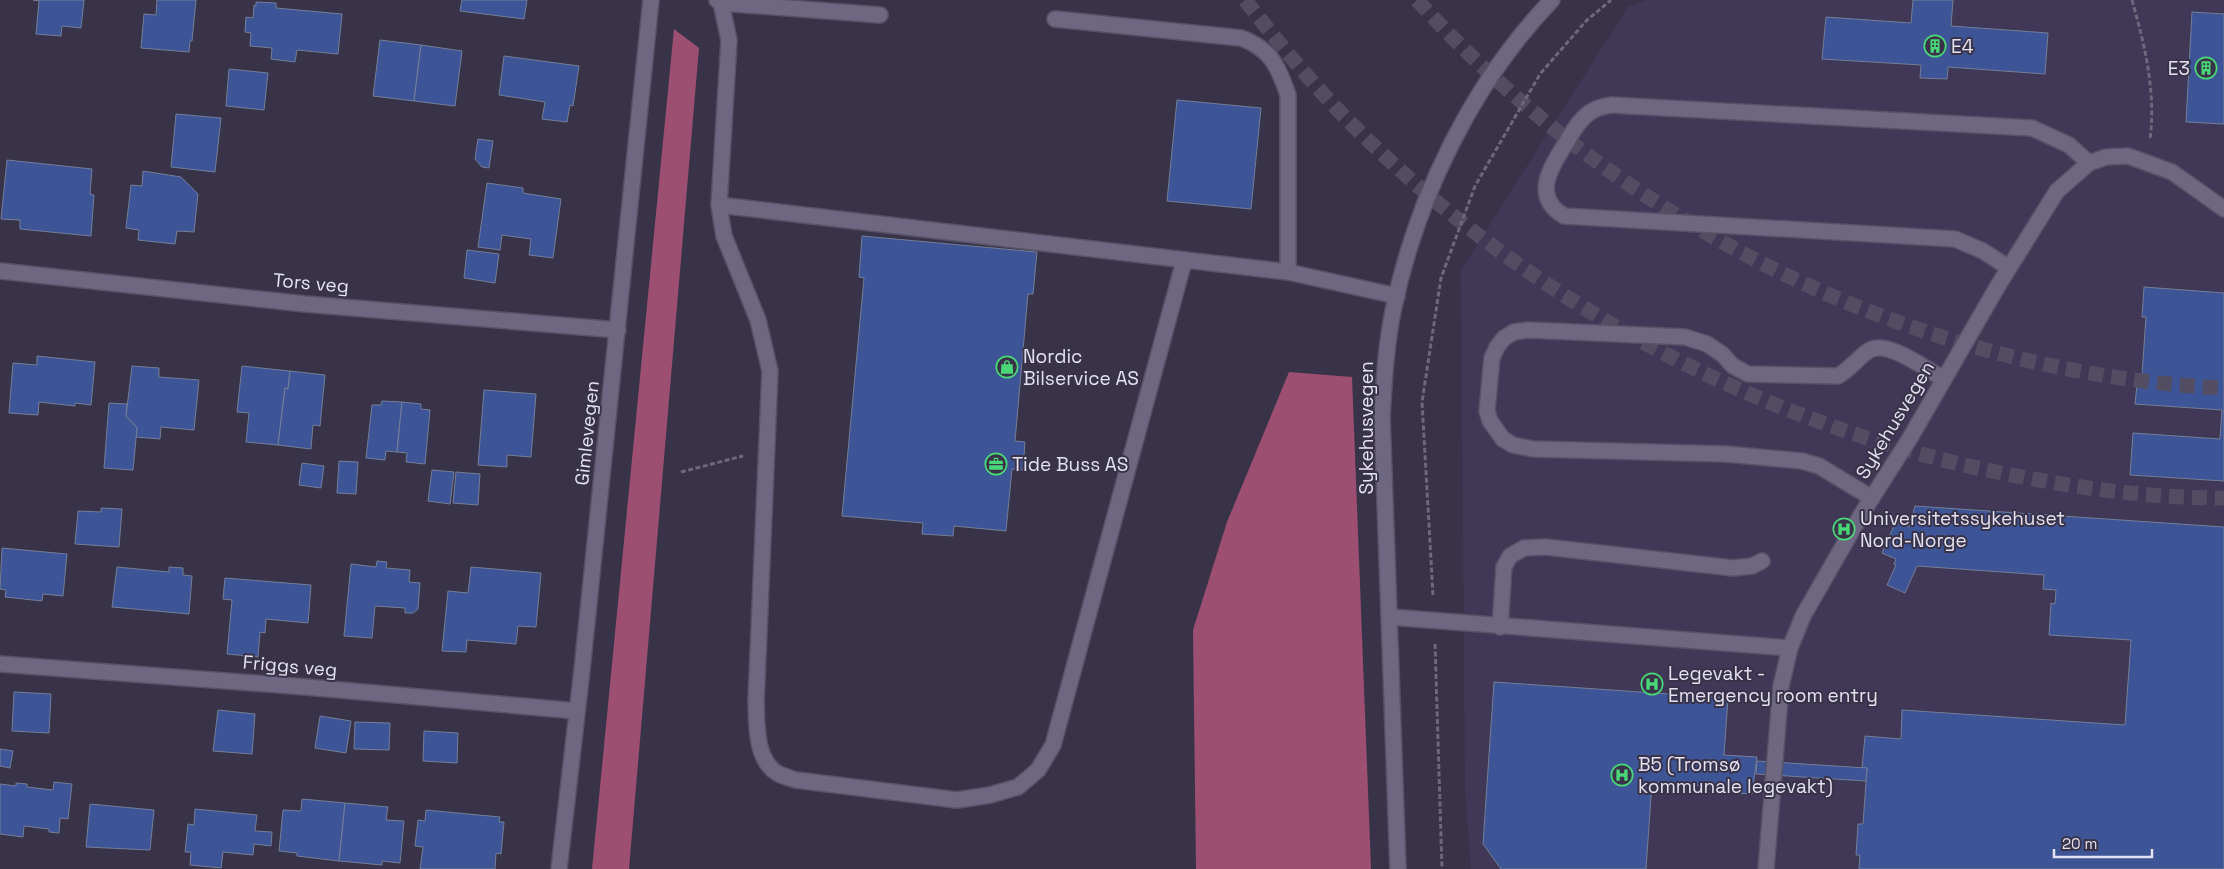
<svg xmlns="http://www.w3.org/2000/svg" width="2224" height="869" font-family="'Space Grotesk',sans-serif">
	<rect width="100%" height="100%" fill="#39334a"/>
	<path fill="#403856" d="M1646,0h578v869h-753l-6,-81 -4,-518 167,-263z"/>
	<g fill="#9d4f71">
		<path d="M674,29l25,19 -70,821h-37z"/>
		<path d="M1289,372l63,5 19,492h-175l-3,-239 34,-108z"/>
	</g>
	<g fill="#3d5597" stroke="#737e98">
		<path d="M33,0h51l-3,28 -19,-2 -1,10 -25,-2 3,-33z"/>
		<path d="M157,0h39l-4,41h-2l-1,11 -48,-4 3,-34 12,1z"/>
		<path d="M462,0h65l-3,19 -64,-8z"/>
		<path d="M1913,0h40l-2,26 97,7 -3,41 -97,-7 -1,12 -27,-1 1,-13 -99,-6 4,-42 85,6z"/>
		<path d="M256,2l20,1v5l66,6 -4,40 -41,-4 -2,12 -24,-3 1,-11 -22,-2 1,-13 -6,-1 1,-15 7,1 1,-13 2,1z"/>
		<path d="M2192,12l32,2v110l-38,-2z"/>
		<path d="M380,40l41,5 -7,56 -41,-5z"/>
		<path d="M421,45l41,6 -7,55 -41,-5z"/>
		<path d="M504,56l75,10 -6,40 -3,-1 -3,17 -25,-3 3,-17 -46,-7z"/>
		<path d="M229,69l39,4 -4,37 -38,-4z"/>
		<path d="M1177,100l84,8 -10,101 -84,-8z"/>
		<path d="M176,114l45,4 -6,54 -44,-5z"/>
		<path d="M478,139l15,2 -4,27 -7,-1 -7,-8z"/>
		<path d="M7,160l85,9 -2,25 4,1 -3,41 -71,-7v-9l-19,-1z"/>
		<path d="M143,171l38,6 17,17 -4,38 -17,-1 -2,13 -37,-4 1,-10 -13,-2 5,-43 11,1z"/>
		<path d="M487,183l36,5v5l38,6 -8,59 -24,-3 2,-16 -29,-4 -2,15 -22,-3z"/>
		<path d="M862,236l175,16 -4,42h-5l-13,147 10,1 -2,28 -11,-1 -6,62 -52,-5 -1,10 -31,-2 1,-11 -81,-7 22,-238 -5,-1z"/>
		<path d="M467,250l32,4 -4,29 -31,-5z"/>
		<path d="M2144,287l80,6v188l-94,-6 3,-42 87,6 2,-29 -87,-6 3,-29h4l4,-58h-4z"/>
		<path d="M37,356l58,6 -4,43 -16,-2v3l-36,-4 -1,13 -29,-2 4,-50 24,2z"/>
		<path d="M132,366l27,2v9l40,3 -5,50 -33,-3 -1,12 -24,-2 1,-9 -11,-12z"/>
		<path d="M242,366l48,5 -2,18 -3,-1 -7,57 -32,-3 3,-29 -12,-1z"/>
		<path d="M290,371l35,4 -5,51 -7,-1 -2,24 -33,-4 7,-57 3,1z"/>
		<path d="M484,390l52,4 -5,63 -24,-2v12l-29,-2z"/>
		<path d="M382,401l20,1 -5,50 -11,-1 -1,9 -19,-2 6,-53h9z"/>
		<path d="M402,402l19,2v5l9,1 -5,54 -19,-2 1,-9 -10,-1z"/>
		<path d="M109,403l18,1 -1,12 11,12 -4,42 -29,-2z"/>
		<path d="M339,461l19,1 -2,32 -19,-1z"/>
		<path d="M302,463l22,3 -3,22 -22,-3z"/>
		<path d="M432,470l22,2 -4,32 -22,-3z"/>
		<path d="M456,472l24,2 -2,31 -25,-2z"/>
		<path d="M1915,506l309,21v342h-365l1,-14h-4l2,-31h5l4,-56h-5l3,-32 36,3 1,-29 223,15 6,-85 -82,-5 2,-32 4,1 1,-14 -13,-1 1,-14 -127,-9 -12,27 -18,-8 9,-20 -2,-1 2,-5 -14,-6 14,-32 13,6z"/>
		<path d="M101,508l21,1 -3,38 -44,-3 3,-33 23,1z"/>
		<path d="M2,548l65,6 -4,42 -20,-2 -1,7 -37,-4 1,-7 -6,-1z"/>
		<path d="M377,561l10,1 -1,6 24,2 -1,12 11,1 -2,26 -5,4h-8v-5l-30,-2 -3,32 -28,-2 7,-72 25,3z"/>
		<path d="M117,567l52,5v-5l14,1v7l9,1 -3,38 -77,-7z"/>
		<path d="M471,567l70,6 -5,54 -18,-1 -2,18 -49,-4 -1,12 -24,-1 6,-60 20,2z"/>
		<path d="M225,578l86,7 -3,38 -42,-4 -1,14 -5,-1 -2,25 -31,-3 5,-54 -9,-1z"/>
		<path d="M1494,682l234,16 -4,57 33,2 -5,37 -15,-1v-5l-85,-6 -6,87h-145l-18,-25z"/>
		<path d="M14,692l37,2 -2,39 -37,-2z"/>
		<path d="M218,710l37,4 -3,40 -39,-3z"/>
		<path d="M320,716l31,5 -5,32 -31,-5z"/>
		<path d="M355,722l35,1 -1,27 -35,-1z"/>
		<path d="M424,731l34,2 -1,30 -34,-2z"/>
		<path d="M0,749l13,2 -3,17 -10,-2z"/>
		<path d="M1757,761l110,7 -1,13 -110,-7z"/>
		<path d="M54,782l18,2 -4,35 -8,-1 -1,15 -10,-1v-3l-25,-3 -1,11 -23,-3v-50l16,2v-3l11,1v3l26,3z"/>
		<path d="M302,799l43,4 -6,58 -42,-5v-3l-18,-2 4,-41 18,1z"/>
		<path d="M345,803l43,4 -2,13 18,1 -4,42 -18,-2v4l-43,-4z"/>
		<path d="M90,804l64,6 -4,40 -64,-3z"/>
		<path d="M195,809l62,6 -2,16 17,1 -1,14 -17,-2 -1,11 -30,-3 -2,16 -31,-3 1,-13h-6l3,-28 6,1z"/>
		<path d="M426,810l74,7 -1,5h5l-3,32 -5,-1 -1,16h-75l3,-22 -8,-1 3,-26 7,1z"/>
	</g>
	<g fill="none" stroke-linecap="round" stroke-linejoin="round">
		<g stroke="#534d63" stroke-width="15" stroke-dasharray="15 8" stroke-linecap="butt">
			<path d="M1245,0c29,37 59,74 92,109 169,176 390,300 627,356 85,19 173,33 260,33"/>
			<path d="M1417,0c206,227 500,373 807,388"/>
		</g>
		<g stroke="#575266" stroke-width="18">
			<g id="service">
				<path d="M717,0l4,3 8,37 -10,165 5,31 34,84 12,51 -14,331c1,22 -1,57 21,71 5,3 13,5 19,7l161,20 33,-5 28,-8 20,-17 15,-25 131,-484"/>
				<path d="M721,3l159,12"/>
				<path d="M1055,19l186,19c30,11 37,28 47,57v177"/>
				<path d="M719,205l569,67 109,24"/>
				<path d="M2009,268l-26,-17 -28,-12 -391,-23c-33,-20 -13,-49 2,-73 7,-12 16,-28 30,-34 4,-2 10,-3 15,-4l421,23 37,17 20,18"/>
				<path d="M1872,498l-53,-32 -17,-5 -76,-7 -193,-5 -20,-4 -10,-6 -13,-18 -3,-10 5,-53 5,-11 7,-9 10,-6 14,-2 157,7 22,7 15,10 11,12 15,8 90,2c12,-7 19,-17 30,-25 18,-13 59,19 76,28"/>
				<path d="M1390,617l400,31"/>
				<path d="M1500,627l4,-60 6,-11 14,-8 22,-1 187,21 19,-2 10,-5"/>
				<path d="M1766,869l15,-183 9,-38 13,-32 58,-101 49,-77 89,-154 58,-93 32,-28 17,-6 22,-1 44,16 52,37"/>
			</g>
		</g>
		<g stroke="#575266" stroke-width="18">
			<g id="minor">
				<path d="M0,271l305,33 313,26"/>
				<path d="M0,664l306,23 271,24"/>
				<path d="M559,869l23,-199 69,-670"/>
				<path d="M1398,869l-16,-452c2,-35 4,-71 11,-106 23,-112 79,-228 159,-311"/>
			</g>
		</g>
		<g stroke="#6d687d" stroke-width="3" stroke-dasharray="5 2.5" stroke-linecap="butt">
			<path d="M2132,0c13,46 24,91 18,140"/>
			<path d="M681,472l62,-16"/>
			<path d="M1433,595l-11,-193 19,-124 34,-92 65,-112 46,-53 25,-21"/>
			<path d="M1435,644l7,225"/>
		</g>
		<use href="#service" stroke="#6e6782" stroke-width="15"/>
		<use href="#minor" stroke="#6e6782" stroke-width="15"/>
	</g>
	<defs>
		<g id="building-ring" transform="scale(1.125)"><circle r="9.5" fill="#39334a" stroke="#49d778" stroke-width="1.5"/><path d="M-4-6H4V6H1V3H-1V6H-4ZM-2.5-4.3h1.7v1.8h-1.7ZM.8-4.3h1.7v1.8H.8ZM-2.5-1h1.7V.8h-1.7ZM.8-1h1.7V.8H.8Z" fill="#49d778"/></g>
		<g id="shop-ring" transform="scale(1.125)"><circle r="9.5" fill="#39334a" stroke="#49d778" stroke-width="1.5"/><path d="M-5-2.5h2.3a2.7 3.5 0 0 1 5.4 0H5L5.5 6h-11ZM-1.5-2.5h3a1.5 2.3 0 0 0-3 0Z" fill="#49d778"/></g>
		<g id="office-ring" transform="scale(1.125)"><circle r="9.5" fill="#39334a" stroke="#49d778" stroke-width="1.5"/><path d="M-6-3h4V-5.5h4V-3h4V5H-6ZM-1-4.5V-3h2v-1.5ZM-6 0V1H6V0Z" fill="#49d778"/></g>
		<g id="hospital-ring" transform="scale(1.125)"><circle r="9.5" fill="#39334a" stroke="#49d778" stroke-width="1.5"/><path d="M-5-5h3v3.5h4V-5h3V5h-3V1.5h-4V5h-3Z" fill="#49d778"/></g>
	</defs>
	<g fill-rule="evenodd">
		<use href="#building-ring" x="1935" y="46"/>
		<use href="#building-ring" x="2206" y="68"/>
		<use href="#shop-ring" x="1007" y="367"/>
		<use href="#office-ring" x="996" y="464"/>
		<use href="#hospital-ring" x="1844" y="529"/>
		<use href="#hospital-ring" x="1652" y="684"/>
		<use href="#hospital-ring" x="1622" y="775"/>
	</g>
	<g text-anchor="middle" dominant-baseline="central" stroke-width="4" stroke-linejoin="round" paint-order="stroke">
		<g font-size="19" fill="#e4e1f0" stroke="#39334a" text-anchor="start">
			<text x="1951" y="46">E4</text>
			<text x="2190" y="68" text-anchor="end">E3</text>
			<text x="1023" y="356">Nordic<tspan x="1023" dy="22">Bilservice AS</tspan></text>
			<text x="1012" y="464">Tide Buss AS</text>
			<text x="1860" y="518">Universitetssykehuset<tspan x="1860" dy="22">Nord-Norge</tspan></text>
			<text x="1668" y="673">Legevakt -<tspan x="1668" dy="22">Emergency room entry</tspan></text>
			<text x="1638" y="764">B5 (Tromsø<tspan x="1638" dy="22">kommunale legevakt)</tspan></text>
		</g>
		<g font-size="19" fill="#e4e1f0" stroke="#39334a">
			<text transform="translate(311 283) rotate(5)">Tors veg</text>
			<text transform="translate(1895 420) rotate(-59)">Sykehusvegen</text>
			<text transform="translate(1366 428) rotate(-90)">Sykehusvegen</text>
			<text transform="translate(587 433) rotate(-84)">Gimlevegen</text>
			<text transform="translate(290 666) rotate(5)">Friggs veg</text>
		</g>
	</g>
	<path d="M2054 849v8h98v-8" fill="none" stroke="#e4e1f0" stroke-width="2.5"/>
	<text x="2062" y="849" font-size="15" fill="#e4e1f0" stroke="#39334a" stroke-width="4" paint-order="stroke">20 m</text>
</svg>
